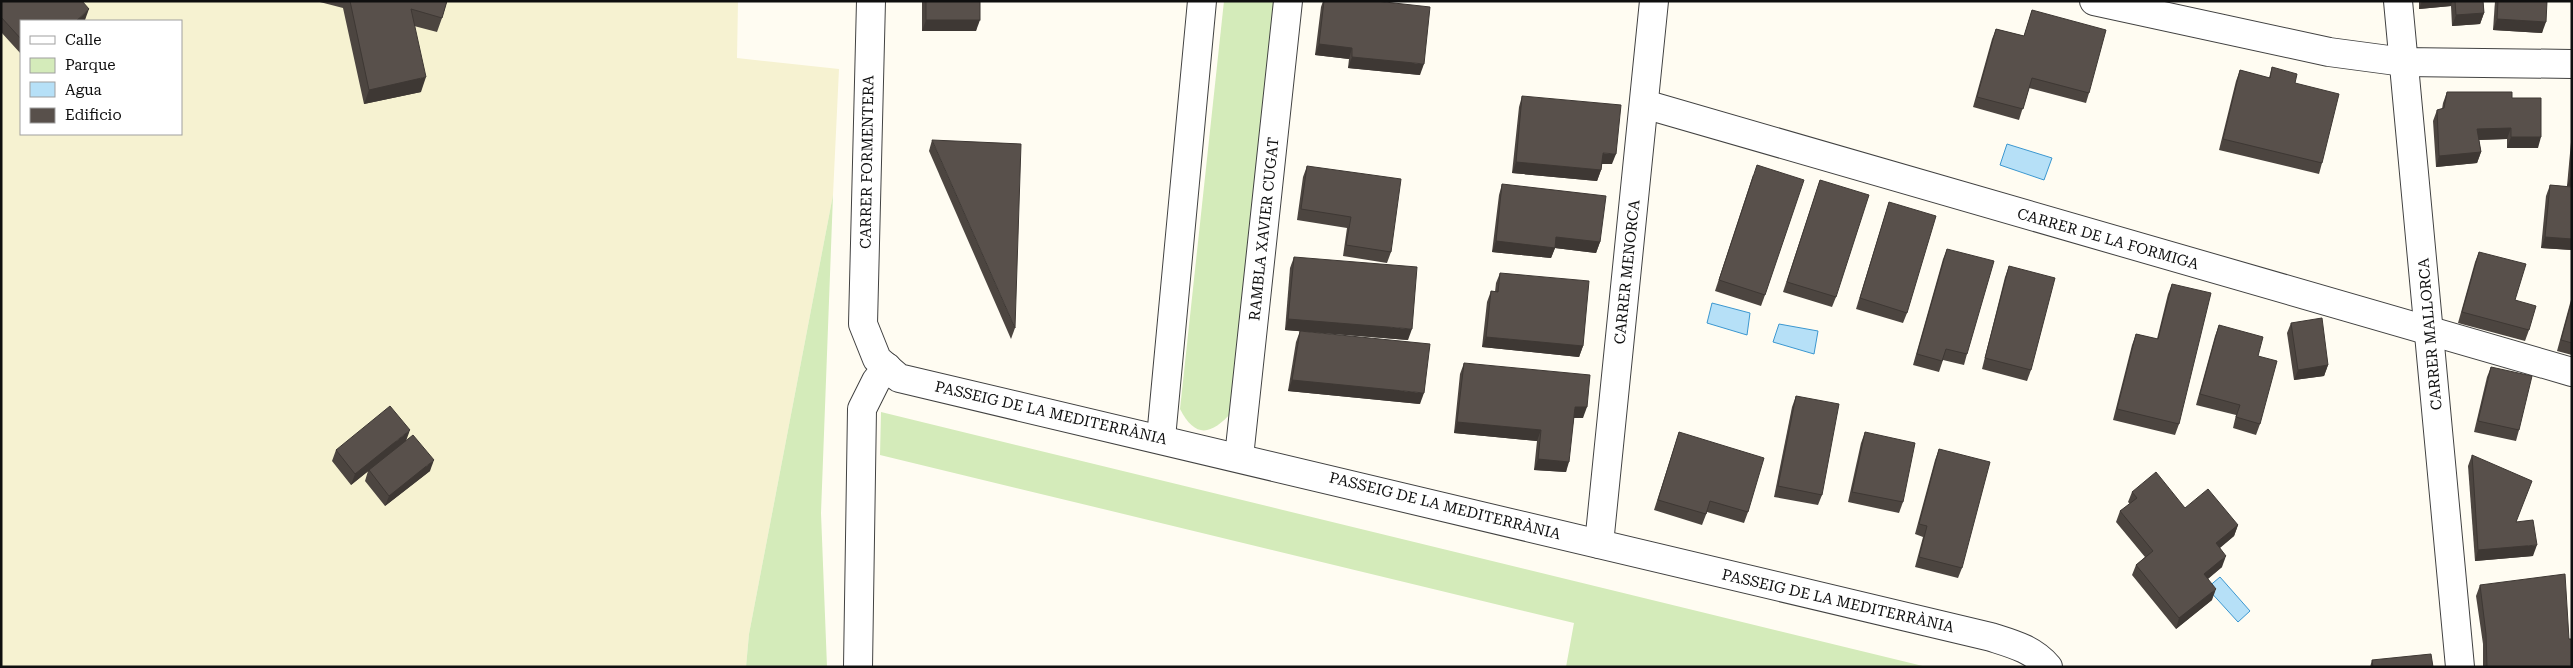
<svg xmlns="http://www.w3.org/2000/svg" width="2573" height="668" font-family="'Roboto Serif',serif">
	<rect width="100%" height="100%" fill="#fffcf2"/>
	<path fill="#f6f2d1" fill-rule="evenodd" d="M1,1h737l-1,57 102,11 -6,126 -84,439 -3,33h-745zM21,21h160v113h-160z"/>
	<g fill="#d4ebba">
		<path d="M1224,1h52l-44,411c-20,22 -36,28 -52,-3z"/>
		<path d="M833,195l-12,318 6,154h-81l3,-33z"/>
		<path d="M881,412l1046,255h-361l8,-44 -694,-168z"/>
	</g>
	<g fill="#b6e0f7" stroke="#3b97d0">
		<path d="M2007,144l45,14 -8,22 -44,-15z"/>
		<path d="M1712,303l38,10 -3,22 -40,-12z"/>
		<path d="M1779,324l39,7 -4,23 -41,-12z"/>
		<path d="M2220,577l30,34 -12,11 -31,-34z"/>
	</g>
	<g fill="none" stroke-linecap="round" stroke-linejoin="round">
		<g stroke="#424242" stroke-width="30">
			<g id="minor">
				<path d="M871,1l-8,323 14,35 22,19 1092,259c22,7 42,12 57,30"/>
				<path d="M2094,1l235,51 75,10 168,2"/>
				<path d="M2398,1l62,666"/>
				<path d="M1644,104l928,268"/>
				<path d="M1161,438l41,-437"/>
				<path d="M1239,457l49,-456"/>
				<path d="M1599,544l55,-543"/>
				<path d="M858,667l4,-258 14,-28 11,-14"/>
			</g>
		</g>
		<use href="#minor" stroke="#fff" stroke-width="28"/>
	</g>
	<g fill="#4c4540">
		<path d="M1,1l84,19 -64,1v33l-20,-22z"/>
		<path d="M316,1h131l-5,17 -5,14 -23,-6 7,66 -57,12 -21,-96z"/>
		<path d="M922,1h58l-4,30h-54z"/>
		<path d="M1323,1h53l44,74 -72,-7 1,-9 -34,-4 6,-48z"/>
		<path d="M2419,1h64l1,12 -4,11 -28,2 -1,-20 -32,3z"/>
		<path d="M2495,1h52l-5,32 -49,-3z"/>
		<path d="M2032,10l57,83 -3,10 -57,-15 -10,32 -46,-13 19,-68 4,-10 28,7z"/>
		<path d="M2272,67l23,16 27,80 -3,11 -100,-24 17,-69 4,-11 29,8z"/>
		<path d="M2447,92l65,6 26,50h-31v-9l-28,1 2,12 -4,11 -41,4 -3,-46 4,-11 5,-1 1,-6z"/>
		<path d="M1522,96l90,68h-10l-1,6 -4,11 -85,-8 7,-66z"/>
		<path d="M2572,131v56l-5,-1z"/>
		<path d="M932,140l83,188 -4,11 -82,-188z"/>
		<path d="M1307,166l84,86 -4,11 -44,-7 4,-28 -50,-8 6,-43z"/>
		<path d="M1753,175l12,120 -4,11 -46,-15z"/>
		<path d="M1820,180l16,117 -4,10 -49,-15z"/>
		<path d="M1502,184l98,58 -4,11 -41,-5 -4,10 -59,-6 7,-57z"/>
		<path d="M2550,185l22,2v63l-31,-2 5,-52z"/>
		<path d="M1889,202l18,111 -4,10 -47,-14z"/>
		<path d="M1947,249l20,105 -3,11 -21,-5 -4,12 -26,-7 30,-106z"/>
		<path d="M2479,252l36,48 14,30 -4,11 -67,-18 17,-61z"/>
		<path d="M1294,257l114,83 -123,-10 5,-62z"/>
		<path d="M2009,266l22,104 -4,11 -45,-12 23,-92z"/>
		<path d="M1500,273l83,73 -4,11 -97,-10 5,-45 4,-11 4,1 1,-9z"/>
		<path d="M2172,284l7,140 -4,11 -62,-15 19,-75 4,-11 21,5 11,-45z"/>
		<path d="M2572,296v59l-15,-4z"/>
		<path d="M2291,323l37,42 -4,11 -30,4 -7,-47z"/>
		<path d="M2219,325l39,31 2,68 -4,11 -23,-7 3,-13 -40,-10 19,-69z"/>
		<path d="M1300,331l120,73 -132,-13 8,-49z"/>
		<path d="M1464,363l119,55h-9l-8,54 -32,-2 3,-29 -83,-8 6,-59z"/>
		<path d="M2491,367l28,63 -3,11 -42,-9 13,-55z"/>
		<path d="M1796,396l26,99 -4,10 -44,-8 18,-90z"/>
		<path d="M1679,432l69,80 -4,11 -37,-11 -5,13 -48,-15z"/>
		<path d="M1865,432l38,70 -4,11 -51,-11 13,-59z"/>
		<path d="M406,441l24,30 -45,35 -20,-25 3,-10 -17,14 -19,-24 4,-11z"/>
		<path d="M1939,449l23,119 -4,10 -43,-11 8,-30 -8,-3 20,-74z"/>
		<path d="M2472,455l44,67 17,34 -58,5 -7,-95z"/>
		<path d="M2132,492l53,16 53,17 -4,11 -14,12 2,19 -14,12 4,21 -36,29 -44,-54 4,-10 9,-8 -29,-35 4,-11 10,-7 -2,-2z"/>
		<path d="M2480,585l89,54 3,28h-89v-23l-7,-48z"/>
		<path d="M2372,660l61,7h-63z"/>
	</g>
	<g fill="#3e3834">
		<path d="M2422,1h30l-1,5 -32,3z"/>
		<path d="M89,9l-4,11 -1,1h-8z"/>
		<path d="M2484,13l-4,11 -28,2 4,-11z"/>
		<path d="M2497,19l49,3 -4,11 -49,-3z"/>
		<path d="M926,20h54l-4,11h-54z"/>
		<path d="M1319,44l33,4 -3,11 -34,-4z"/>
		<path d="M1352,57l72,7 -4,11 -72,-7z"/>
		<path d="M426,77l-5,15 -57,12 5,-14z"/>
		<path d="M2511,128l-4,11 -34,1 4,-11z"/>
		<path d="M2511,137h30l-3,11h-31z"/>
		<path d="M2481,152l-4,11 -41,4 3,-11z"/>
		<path d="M1603,153l13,1 -4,10h-13z"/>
		<path d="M1516,162l85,8 -4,11 -85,-8z"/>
		<path d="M2571,176h1v11l-5,-1z"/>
		<path d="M1556,237l44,5 -4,11 -41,-5 -4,10 -59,-6 4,-11z"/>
		<path d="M2545,237l27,2v11l-31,-2z"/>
		<path d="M1288,319l124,10 -4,11 -123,-10z"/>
		<path d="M1486,337l97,9 -4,11 -97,-10z"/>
		<path d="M2328,365l-4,11 -30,4 4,-10z"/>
		<path d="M1292,380l132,13 -4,11 -132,-13z"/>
		<path d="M1575,407h12l-4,11h-12z"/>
		<path d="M1457,422l84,8 -4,11 -83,-8z"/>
		<path d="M410,430l-4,11 -55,44 4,-11z"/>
		<path d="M1538,459l31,3 -3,10 -32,-2z"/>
		<path d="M434,460l-4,11 -45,35 4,-10z"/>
		<path d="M2238,525l-4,11 -22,18 4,-11z"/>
		<path d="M2537,545l-4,11 -58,5 3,-11z"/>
		<path d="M2226,556l-4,11 -22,18 4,-11z"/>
		<path d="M2216,589l-4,11 -36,29 3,-11z"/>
	</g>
	<g fill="#58504b" stroke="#3e3834">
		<path d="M1,1h81l7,8 -13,12h-55v18l-20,-22z"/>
		<path d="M350,1h97l-5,17 -31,-9 15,68 -57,13z"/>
		<rect x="926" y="1" width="54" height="19"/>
		<path d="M1324,1h52l54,6 -6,57 -72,-7v-9l-33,-4z"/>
		<path d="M2455,1h28l1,12 -28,2z"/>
		<path d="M2498,1h49l-1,21 -49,-3z"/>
		<path d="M2032,10l74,20 -17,63 -57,-15 -9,31 -46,-12 19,-68 28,7z"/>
		<path d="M2272,67l25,7 -2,9 44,11 -17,69 -99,-24 17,-69 30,8z"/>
		<path d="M2447,92h65v6h29v39h-30v-9l-34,1 4,23 -42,4 -2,-46 7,-2z"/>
		<path d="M1522,96l99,9 -5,49 -13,-1 -2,17 -85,-8z"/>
		<path d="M932,140l89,4 -6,184z"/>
		<path d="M1757,165l47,15 -39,115 -46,-15z"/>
		<path d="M1307,166l94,13 -10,73 -45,-7 5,-28 -50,-8z"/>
		<path d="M1820,180l49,15 -33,102 -49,-15z"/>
		<path d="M1502,184l104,12 -6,46 -44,-5 -1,11 -59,-7z"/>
		<path d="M2550,185l22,2v52l-27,-2z"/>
		<path d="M1889,202l47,14 -29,97 -47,-15z"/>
		<path d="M1947,249l47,12 -27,93 -21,-5 -4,12 -25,-7z"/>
		<path d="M2479,252l47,12 -11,36 21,6 -7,24 -67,-18z"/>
		<path d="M1294,257l123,10 -5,62 -124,-10z"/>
		<path d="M2009,266l46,12 -24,92 -46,-12z"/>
		<path d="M1500,273l89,8 -6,65 -97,-9 5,-46 7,1z"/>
		<path d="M2172,284l39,9 -32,131 -62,-15 19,-75 22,5z"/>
		<path d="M2572,300v43l-11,-3z"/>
		<path d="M2322,318l6,47 -30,5 -7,-47z"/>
		<path d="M2219,325l44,12 -5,19 19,5 -17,63 -24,-7 4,-12 -40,-11z"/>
		<path d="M1300,331l130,13 -6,49 -132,-13z"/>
		<path d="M1464,363l126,12 -3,32h-12l-6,55 -31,-3 3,-29 -84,-8z"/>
		<path d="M2491,367l41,9 -13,54 -41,-9z"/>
		<path d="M1796,396l43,8 -17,91 -44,-9z"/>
		<path d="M390,406l20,24 -55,44 -19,-24z"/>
		<path d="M1679,432l85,26 -16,54 -38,-11 -4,13 -48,-14z"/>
		<path d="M1865,432l50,11 -12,59 -51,-10z"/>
		<path d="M413,435l21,25 -45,36 -20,-26z"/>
		<path d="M1939,449l51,13 -28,106 -43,-11 8,-31 -8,-2z"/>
		<path d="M2472,455l60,26 -16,41 17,-2 4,25 -59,5z"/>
		<path d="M2156,472l29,36 23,-19 30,36 -22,18 10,13 -22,18 12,15 -37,29 -43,-53 17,-14 -33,-40 17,-13 -5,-6z"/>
		<path d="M2565,574l4,65h3v28h-85l-1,-33 -6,-49z"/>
		<path d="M2431,654l2,13h-60l-1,-7z"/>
	</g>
	<g text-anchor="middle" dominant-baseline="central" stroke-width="5" stroke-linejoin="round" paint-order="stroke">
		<g font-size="15" fill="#0f0f0f" stroke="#fff">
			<text transform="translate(867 162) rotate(-89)">CARRER FORMENTERA</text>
			<text transform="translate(1264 229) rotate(-84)">RAMBLA XAVIER CUGAT</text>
			<text transform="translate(2108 239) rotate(16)">CARRER DE LA FORMIGA</text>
			<text transform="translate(1627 272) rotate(-84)">CARRER MENORCA</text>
			<text transform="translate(2430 334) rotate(-95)">CARRER MALLORCA</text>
			<text transform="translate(1051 413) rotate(13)">PASSEIG DE LA MEDITERRÀNIA</text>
			<text transform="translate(1445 506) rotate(14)">PASSEIG DE LA MEDITERRÀNIA</text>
			<text transform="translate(1838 601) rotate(13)">PASSEIG DE LA MEDITERRÀNIA</text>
		</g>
	</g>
	<rect width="2573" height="668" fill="none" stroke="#0f0f0f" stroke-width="5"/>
	<rect x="20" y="20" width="162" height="115" fill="#ffffff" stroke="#9f9f9f"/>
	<rect x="30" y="36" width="25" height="8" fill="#ffffff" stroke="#9f9f9f"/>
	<text x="65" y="45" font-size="15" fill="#0f0f0f">Calle</text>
	<rect x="30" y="58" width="25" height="15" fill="#d4ebba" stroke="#9f9f9f"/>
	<text x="65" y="70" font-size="15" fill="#0f0f0f">Parque</text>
	<rect x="30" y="82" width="25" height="15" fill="#b6e0f7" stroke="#9f9f9f"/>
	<text x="65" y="95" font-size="15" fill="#0f0f0f">Agua</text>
	<rect x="30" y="108" width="25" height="15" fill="#58504b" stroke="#9f9f9f"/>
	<text x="65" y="120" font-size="15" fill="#0f0f0f">Edificio</text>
</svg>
